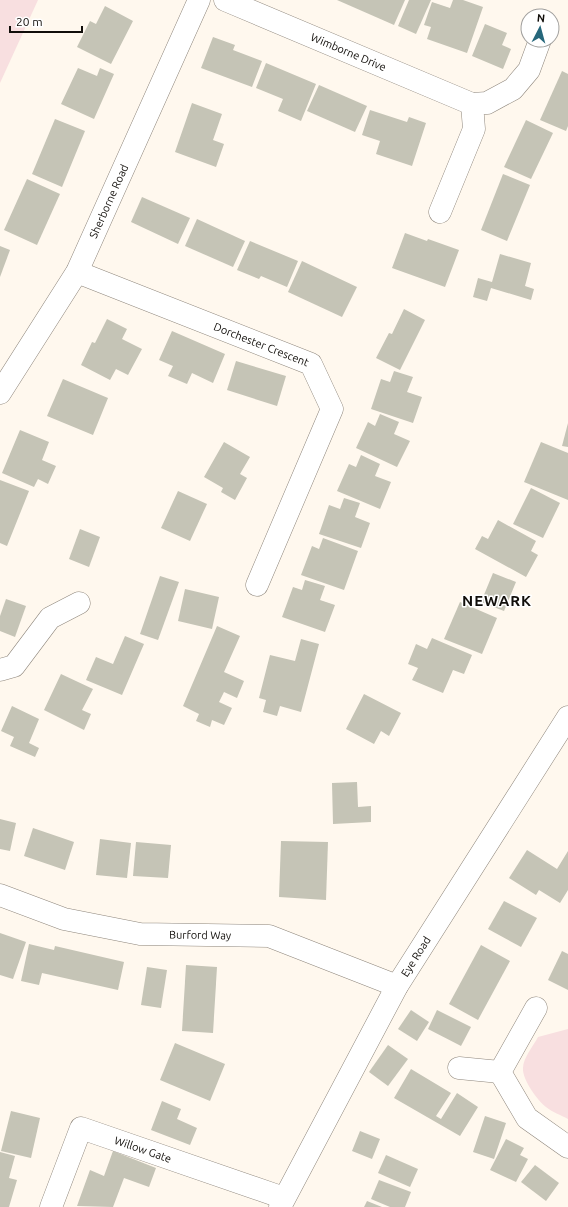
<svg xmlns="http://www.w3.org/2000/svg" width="568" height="1207" font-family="Ubuntu,sans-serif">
	<rect width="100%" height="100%" fill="#fff8ee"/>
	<g fill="#f8dfe0">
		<path d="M0,0h38l-38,83z"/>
		<path d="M568,1029v90c-7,-4 -16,-7 -22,-12 -9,-7 -24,-28 -23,-39 0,-10 11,-23 15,-31z"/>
	</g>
	<g fill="#c5c4b6">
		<path d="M337,0h68l-11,25z"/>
		<path d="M409,0h22l-15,34 -18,-8z"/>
		<path d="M453,0h10l20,7 -16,46 -40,-14 4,-12 -7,-2 8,-23 18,6z"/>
		<path d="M105,6l28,15 -22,43 -34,-17 13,-26 6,3z"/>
		<path d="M485,24l22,9 -5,12 9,4 -8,20 -31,-13z"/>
		<path d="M213,37l22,8 -2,5 29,11 -10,26 -51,-19z"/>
		<path d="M266,63l50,21 -15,37 -23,-10 5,-12 -27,-11z"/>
		<path d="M78,68l19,8 3,-8 14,6 -20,45 -33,-15z"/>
		<path d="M562,71l6,3v52l-2,5 -26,-11z"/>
		<path d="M319,85l48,21 -12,26 -48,-21z"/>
		<path d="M192,103l30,11 -9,26 11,4 -8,23 -41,-15z"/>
		<path d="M370,110l37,12 2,-5 17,6 -14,43 -36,-12 4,-13 -18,-6z"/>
		<path d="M55,119l30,12 -23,56 -30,-13z"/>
		<path d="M526,120l27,13 -22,46 -27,-12z"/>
		<path d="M503,174l27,11 -23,56 -26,-11z"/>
		<path d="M27,179l33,15 -23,51 -33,-15z"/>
		<path d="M142,197l48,21 -12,26 -47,-22z"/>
		<path d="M197,219l48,22 -12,26 -48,-21z"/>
		<path d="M405,233l22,8 1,-2 31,11 -14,37 -53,-19z"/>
		<path d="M250,241l48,20 -11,26 -26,-11 -2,3 -22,-9z"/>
		<path d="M0,246l10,4 -10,27z"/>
		<path d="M500,254l31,9 -6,23 9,3 -3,11 -40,-12 -4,13 -14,-4 5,-19 14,4z"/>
		<path d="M302,261l55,26 -15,30 -54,-25z"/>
		<path d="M404,309l21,11 -25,50 -24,-12 13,-25 3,1z"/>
		<path d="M107,319l20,10 -5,10 20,10 -14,26 -12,-6 -6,11 -29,-15 11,-23 3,1z"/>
		<path d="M172,331l53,23 -12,29 -21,-10 -5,11 -19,-8 5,-10 -14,-6z"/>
		<path d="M236,361l50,15 -9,30 -50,-16z"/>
		<path d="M394,371l19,6 -6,15 15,5 -9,26 -42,-14 10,-30 9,3z"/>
		<path d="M63,379l45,19 -15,37 -46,-19z"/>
		<path d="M380,414l19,8 -5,12 16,7 -13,26 -41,-19 12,-26 7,4z"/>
		<path d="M568,423v24l-6,-1z"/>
		<path d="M20,430l29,12 -7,18 14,6 -8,18 -10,-5 -4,8 -32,-14z"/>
		<path d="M224,442l26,15 -10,17 7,4 -12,22 -14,-8 2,-4 -19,-11z"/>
		<path d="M541,442l27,11v47l-44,-18z"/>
		<path d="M361,455l19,9 -5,12 16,6 -11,27 -43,-18 12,-27 7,3z"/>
		<path d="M0,480l29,11 -22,55 -7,-3z"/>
		<path d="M531,488l29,15 -17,35 -30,-14z"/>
		<path d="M178,491l29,13 -17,37 -29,-13z"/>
		<path d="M344,498l16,5 -5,14 15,6 -9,25 -42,-14 10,-29 11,4z"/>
		<path d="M498,520l38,21 -5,10 7,4 -12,22 -51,-28 7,-13 6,3z"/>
		<path d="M80,529l20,8 -11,30 -20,-8z"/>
		<path d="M323,538l35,13 -14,39 -43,-15 11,-29 7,3z"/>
		<path d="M493,573l23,9 -12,29 -23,-9z"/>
		<path d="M160,576l19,6 -21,58 -18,-6z"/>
		<path d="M305,580l20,6 -5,14 15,5 -10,27 -43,-15 11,-30 9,3z"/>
		<path d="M185,589l34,8 -7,32 -34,-8z"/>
		<path d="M6,599l20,7 -11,31 -15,-6v-15z"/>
		<path d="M460,602l37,16 -15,36 -38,-15z"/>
		<path d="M217,626l23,10 -16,36 20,9 -7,17 -13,-6 -5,10 13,6 -8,17 -12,-5 -2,7 -14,-6 3,-7 -16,-8z"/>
		<path d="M125,636l19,8 -22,51 -36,-15 10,-23 17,7z"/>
		<path d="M432,638l40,17 -8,19 -11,-4 -10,23 -31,-13 6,-12 -10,-4 8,-20 11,5z"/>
		<path d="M301,639l18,5 -18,68 -21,-6 -3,10 -14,-4 3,-12 -7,-2 11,-43 25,6z"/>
		<path d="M61,674l32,15 -11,21 9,4 -7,16 -40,-20z"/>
		<path d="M364,694l37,19 -12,23 -8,-5 -7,13 -28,-15z"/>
		<path d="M12,706l27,13 -10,24 10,5 -4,9 -25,-11 4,-9 -13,-6z"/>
		<path d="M357,782l1,25 13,-1v16l-38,2 -1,-41z"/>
		<path d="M0,819l16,4 -6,28 -10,-2z"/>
		<path d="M33,828l41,14 -9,28 -41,-14z"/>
		<path d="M100,839l31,4 -4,35 -31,-3z"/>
		<path d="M281,841l47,1 -2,58 -47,-3z"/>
		<path d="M136,842l35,3 -3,33 -35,-2z"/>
		<path d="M527,850l30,19 11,-18v39l-8,13 -21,-13 -3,5 -27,-17z"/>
		<path d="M504,901l33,17 -16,29 -33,-18z"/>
		<path d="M0,933l26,9 -13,37 -13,-4z"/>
		<path d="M29,944l25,6 1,-4 69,16 -6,28 -76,-17 -3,12 -18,-4z"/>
		<path d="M481,945l29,16 -32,59 -29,-16z"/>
		<path d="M562,951l6,3v36l-20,-10z"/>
		<path d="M186,965l31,2 -4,66 -31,-2z"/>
		<path d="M147,967l20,3 -6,38 -20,-3z"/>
		<path d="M411,1010l18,12 -12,19 -19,-12z"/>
		<path d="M437,1010l34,17 -10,19 -33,-17z"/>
		<path d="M175,1043l50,21 -15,37 -50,-21z"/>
		<path d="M388,1045l20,14 -20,27 -19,-14z"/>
		<path d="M411,1069l40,24 -15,23 5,3 16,-26 21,14 -18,29 -66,-38z"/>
		<path d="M162,1101l19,8 -4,10 20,9 -7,17 -39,-15z"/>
		<path d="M11,1111l29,7 -9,40 -30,-7z"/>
		<path d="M485,1116l21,7 -12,36 -21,-7z"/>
		<path d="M360,1131l20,8 -8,20 -20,-8z"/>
		<path d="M506,1139l18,9 -4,7 8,4 -12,23 -26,-12z"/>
		<path d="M113,1151l43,17 -7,19 -25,-9 -11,29 -36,-1 13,-36 14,6z"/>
		<path d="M0,1152l15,4 -6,22 8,2 -8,27h-9z"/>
		<path d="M386,1155l32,14 -8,18 -32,-14z"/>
		<path d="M535,1165l24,18 -13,18 -25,-19z"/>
		<path d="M379,1180l32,12 -6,15h-15l-19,-8z"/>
		<path d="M367,1201l15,6h-18z"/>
	</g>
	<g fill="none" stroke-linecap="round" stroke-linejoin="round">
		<g stroke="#8e867c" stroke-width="23">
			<g id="street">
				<path id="s1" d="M225,0l247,104 2,25 -34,83"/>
				<path d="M472,104l15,-1 26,-14 16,-19 11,-30"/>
				<path id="s2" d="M77,272l234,92 21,45 -75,176"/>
				<path id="s3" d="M0,393l77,-121 122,-272"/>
				<path d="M0,670l14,-4 36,-48 29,-15"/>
				<path id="s4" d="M0,895l64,24 76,15 129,2 128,50"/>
				<path d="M536,1008l-36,64 27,46 41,29"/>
				<path d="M459,1068l41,4"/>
				<path id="s5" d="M51,1207l30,-79 203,70"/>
			</g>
		</g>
		<g stroke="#8e867c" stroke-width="23">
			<g id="secondary">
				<path id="s6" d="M280,1207l117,-221 171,-269"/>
			</g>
		</g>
		<use href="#street" stroke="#fff" stroke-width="22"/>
		<use href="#secondary" stroke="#fff" stroke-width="22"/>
	</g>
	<g text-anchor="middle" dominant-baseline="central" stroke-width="3" stroke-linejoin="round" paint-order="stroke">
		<g font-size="11" fill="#110e0a" stroke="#fff">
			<text stroke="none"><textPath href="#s1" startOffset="134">Wimborne Drive</textPath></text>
			<text stroke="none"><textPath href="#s3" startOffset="221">Sherborne Road</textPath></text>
			<text stroke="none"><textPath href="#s2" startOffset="198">Dorchester Crescent</textPath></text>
			<text stroke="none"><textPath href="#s4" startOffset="206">Burford Way</textPath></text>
			<text stroke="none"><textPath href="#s6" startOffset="285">Eye Road</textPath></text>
			<text stroke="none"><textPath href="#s5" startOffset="150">Willow Gate</textPath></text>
		</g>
		<g font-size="15" font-weight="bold" letter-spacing="1" fill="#110e0a" stroke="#fff">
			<text x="497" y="600">NEWARK</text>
		</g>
	</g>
	<g transform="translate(540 28) rotate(6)"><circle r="19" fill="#ffffff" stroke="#a09f9d"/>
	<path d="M0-3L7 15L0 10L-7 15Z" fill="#26677b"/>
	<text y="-6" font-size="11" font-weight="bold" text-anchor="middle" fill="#110e0a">N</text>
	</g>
	<path d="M10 26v6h72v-6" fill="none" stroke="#110e0a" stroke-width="2"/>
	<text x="16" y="26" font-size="12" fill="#110e0a" stroke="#ffffff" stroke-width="3" paint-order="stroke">20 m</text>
</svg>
